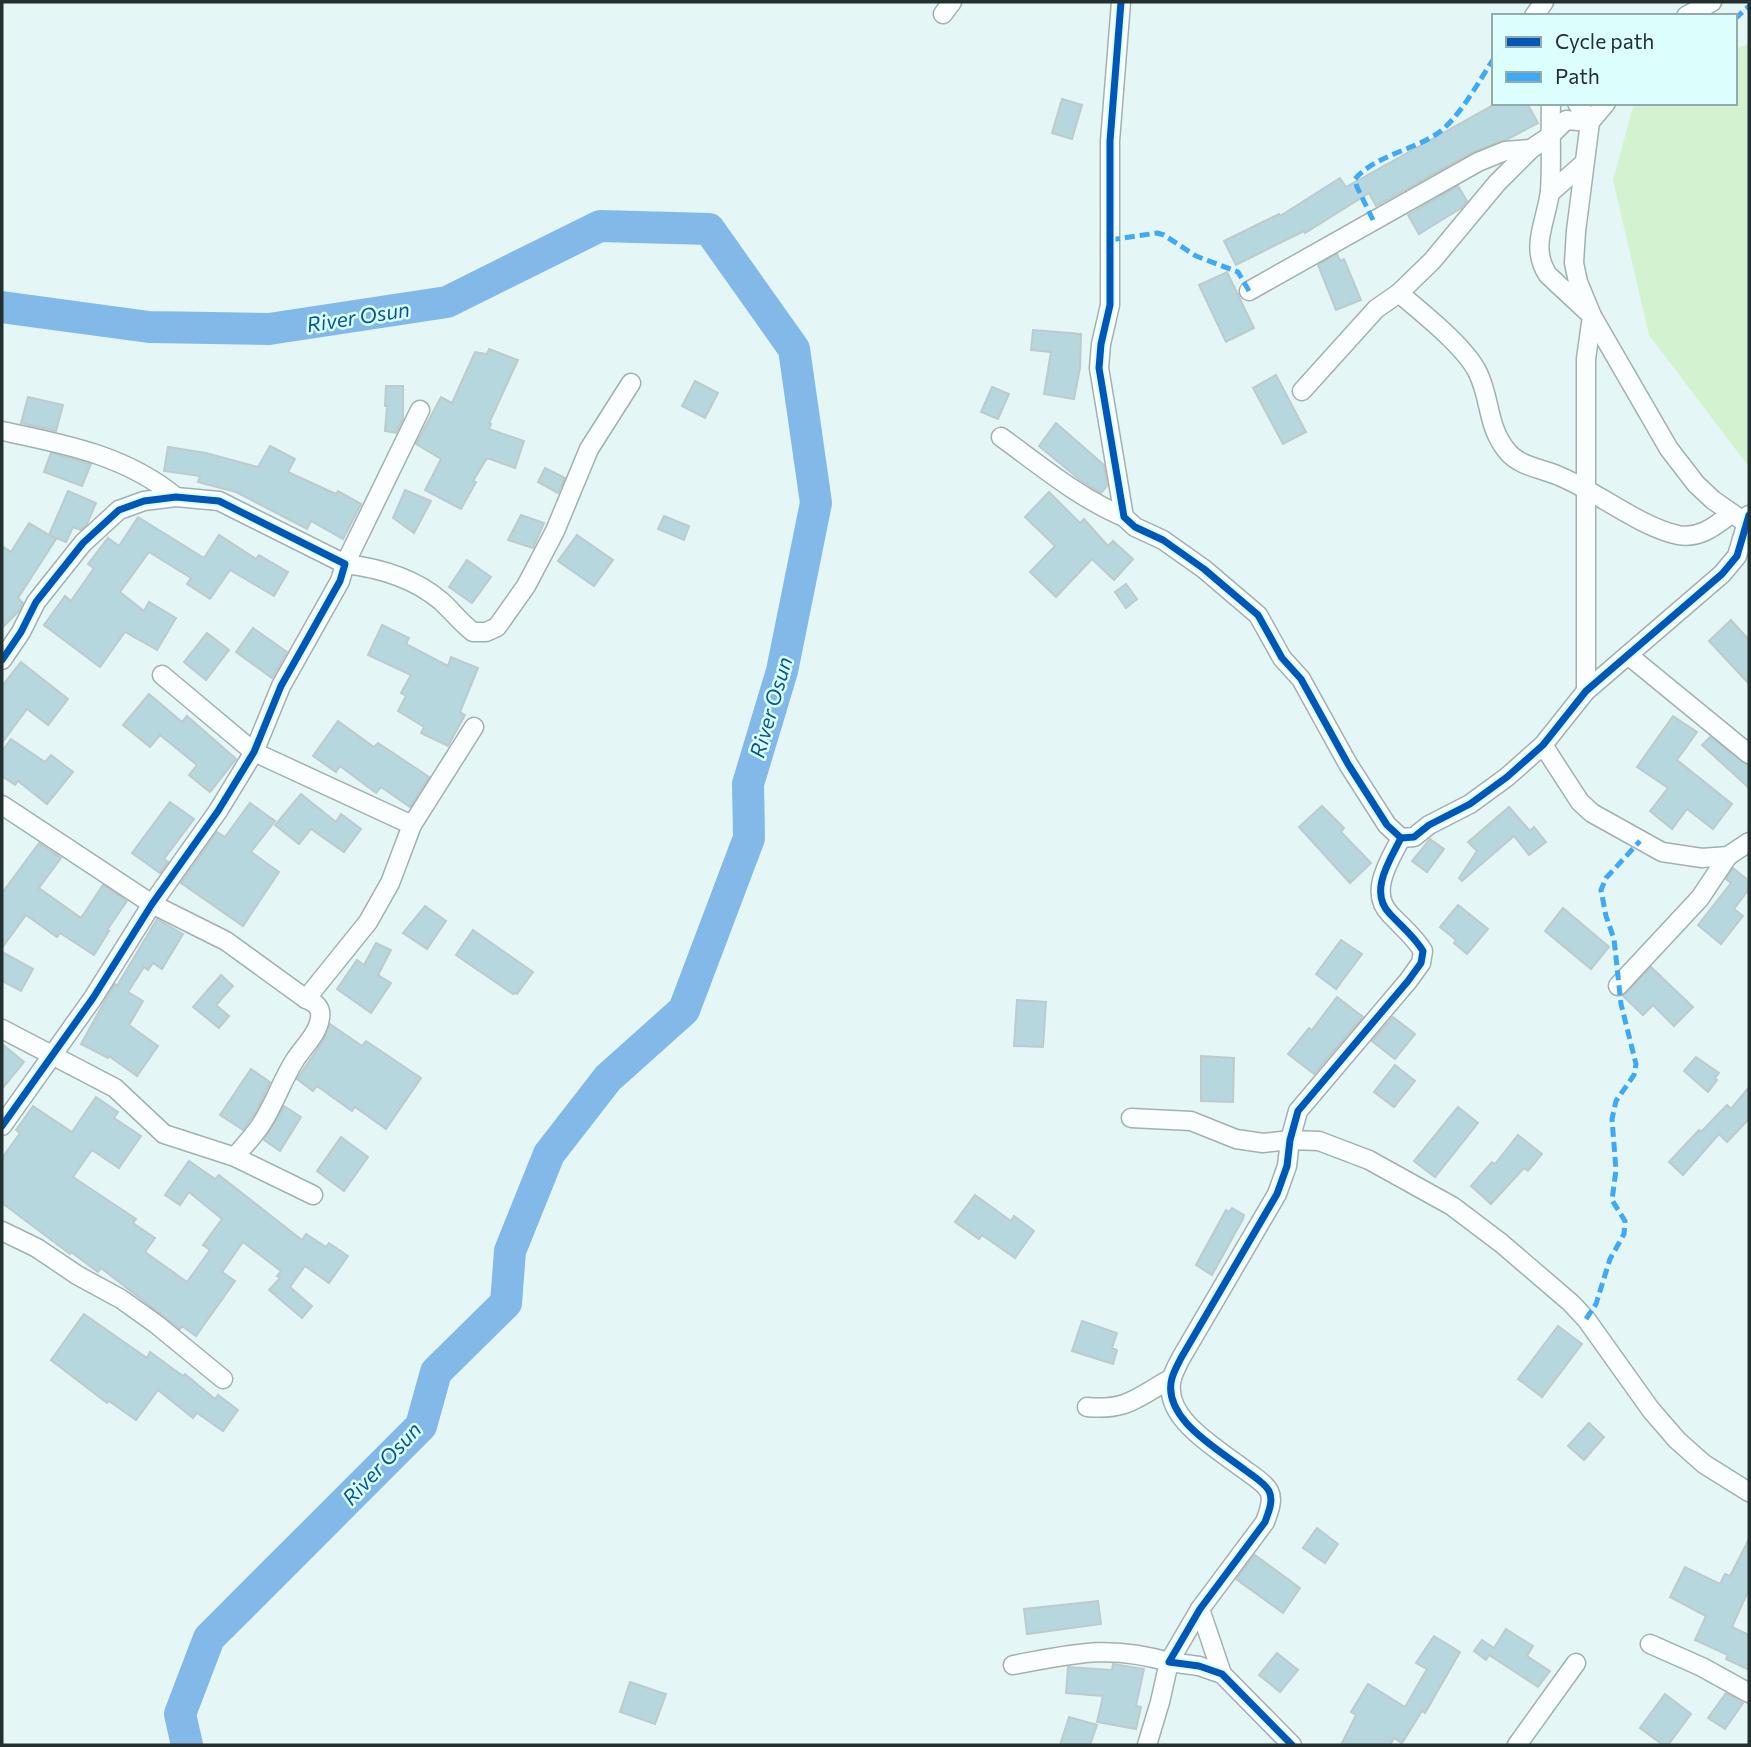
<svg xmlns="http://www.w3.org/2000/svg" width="1751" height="1747" font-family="Commissioner,sans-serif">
	<rect width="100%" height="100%" fill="#e4f7f6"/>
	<path fill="#d3f2cf" d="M1749,44v423l-100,-132 -36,-155 21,-77h101v-54z"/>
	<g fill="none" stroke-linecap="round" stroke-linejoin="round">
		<path stroke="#83b9e8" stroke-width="32" d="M2,307l147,20 120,2 178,-27 153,-76 109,3 85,120 22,154 -34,168 -34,113 1,54 -65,172 -76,68 -59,76 -39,97 -4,52 -70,69 -15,54 -212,212 -29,76 7,31"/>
	</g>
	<g fill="#b6d7dd" stroke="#bdcbcd" stroke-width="2">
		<path d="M1062,99l20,6 -10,34 -20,-6z"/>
		<path d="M1497,103h30l11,20 -30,16 -35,13 -97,54 -7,-13 -64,40 -1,-2 -68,34 -12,-24 55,-27 1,2 60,-38 6,9z"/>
		<path d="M1458,186l9,15 -6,7 -42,26 -11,-19z"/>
		<path d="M1337,254l3,7 4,-2 17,41 -25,10 -18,-45z"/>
		<path d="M1227,272l27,56 -28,14 -27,-57z"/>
		<path d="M1033,330l48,4 -1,34 -6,31 -30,-5 7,-42 -20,-2z"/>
		<path d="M489,349l29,11 -29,63 2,1 -2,5 35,12 -9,27 -28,-10 -14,23 3,1 -15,27 -36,-19 16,-31 -25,-15 25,-47 11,6 23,-51 12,2z"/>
		<path d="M1276,375l30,57 -23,12 -30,-56z"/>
		<path d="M695,381l23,12 -13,25 -23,-12z"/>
		<path d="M386,386h17v33l-7,14 -11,-2 2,-25h-2z"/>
		<path d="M992,387l17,7 -11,25 -17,-7z"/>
		<path d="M28,397l35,8 -7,26 -35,-8z"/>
		<path d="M1056,423l48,42 3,21 -6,7 -22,-14 -40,-33z"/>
		<path d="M270,446l25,13 -7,13 48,22 2,-3 23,13 -18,35 -32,-18 -4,8 -71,-37 -38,-10 2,-6 -36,-5 4,-24 38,6 52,14z"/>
		<path d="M51,453l40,11 -9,22 -38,-14z"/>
		<path d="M545,468l20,10 -7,15 -20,-11z"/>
		<path d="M405,490l26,11 -17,32 -21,-15z"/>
		<path d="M68,491l28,12 -9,21 -6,6 -8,-3 -7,15 -17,-7z"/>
		<path d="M1049,492l31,31 4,-4 24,27 5,-5 20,18 -19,21 -22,-21 -36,38 -26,-25 25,-26 -30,-29z"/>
		<path d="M521,515l23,8 -11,25 -25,-8z"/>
		<path d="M664,516l25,10 -5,14 -26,-11z"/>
		<path d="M138,517l66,41 15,-23 37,24 3,-4 29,17 -14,24 -44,-26 -20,29 -23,-15 4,-6 -42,-26 -29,40 24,19 5,-9 27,16 -19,32 -32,-18 -25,35 -56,-42 21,-29 6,5 23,-33 -6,-4 20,-26 11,8z"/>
		<path d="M29,523l27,16 -38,59 5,5 -5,9 -16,16v-82l9,6z"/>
		<path d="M577,535l36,25 -19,26 -36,-25z"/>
		<path d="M467,560l24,17 -19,26 -23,-16z"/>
		<path d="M1126,584l11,15 -11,9 -11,-16z"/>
		<path d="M1731,620l18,20v44l-40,-43z"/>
		<path d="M382,625l27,13 -3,6 42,22 3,-9 27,11 -18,44 5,3 -17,31 -27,-13 3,-6 -26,-16 8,-15 -5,-3 10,-18 -43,-20z"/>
		<path d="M253,628l34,24 -15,26 -36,-26z"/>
		<path d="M207,633l22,17 -23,30 -22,-18z"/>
		<path d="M21,662l47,37 -20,26 -21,-16 -25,34v-57z"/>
		<path d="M149,694l33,28 5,-6 49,43 -26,33 -21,-17 8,-10 -37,-30 -10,12 -27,-22z"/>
		<path d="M1673,716l24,16 -20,28 55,44 -19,25 -26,-20 -15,20 -22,-18 18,-23 -31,-21z"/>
		<path d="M338,721l36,26 4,-4 51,34 -19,30 -29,-20 -5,6 -36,-27 -4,6 -23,-16z"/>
		<path d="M1710,737l39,29v22l-47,-43z"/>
		<path d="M11,739l34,23 6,-7 22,17 -26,32 -29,-23 -3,4 -13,-9v-25z"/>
		<path d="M301,794l35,28 5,-8 20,15 -17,23 -33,-23 -12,15 -24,-19z"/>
		<path d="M170,802l24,17 -30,40 4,3 -8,11 -28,-20z"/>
		<path d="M250,803l25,18 -24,31 28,20 -36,54 -62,-43 36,-51 8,5z"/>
		<path d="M1322,806l22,22 -3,4 30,31 -21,20 -51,-56z"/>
		<path d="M1509,807l21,24 4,-4 12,15 -17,13 -15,-19 -52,45 -3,-3 18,-27 -9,-9z"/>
		<path d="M1430,839l14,10 -17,23 -15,-11z"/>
		<path d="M39,843l22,15 -22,30 42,30 22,-33 24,16 -20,29 2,1 -15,24 -34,-22 -3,4 -31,-22 -24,33v-55z"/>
		<path d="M1733,868l16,13v8l-15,20 9,7 -22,28 -23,-19 33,-42 -5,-4z"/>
		<path d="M1458,905l30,24 -21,25 -13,-11 2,-3 -16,-13z"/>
		<path d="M425,906l21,15 -19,28 -24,-16z"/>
		<path d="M1563,908l46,39 -18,22 -46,-38z"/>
		<path d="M157,919l26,15 -21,35 -9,-6 -5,7 -4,-3 -16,25 15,9 -14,24 29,21 -21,30 -28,-20 -1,2 -27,-14 26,-47 8,-13 2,2z"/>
		<path d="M473,930l60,42 -16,22 -2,-1 -2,1 -57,-39z"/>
		<path d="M1341,940l21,14 -26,35 -20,-15z"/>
		<path d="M376,943l15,7 -13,25 13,8 -20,30 -34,-24 20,-29 7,5z"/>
		<path d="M2,952l31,17 -12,22 -19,-10z"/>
		<path d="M1651,967l42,40 -19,19 -21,-21 -10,10 -20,-19z"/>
		<path d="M221,975l12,11 -17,19 13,11 -10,12 -26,-21z"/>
		<path d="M1337,997l26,20 -49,57 -26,-20 21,-26 3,2z"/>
		<path d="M1017,1000l29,2 -3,45 -29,-1z"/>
		<path d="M1393,1017l22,17 -20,25 -23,-18z"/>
		<path d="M330,1024l32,22 4,-5 55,37 -35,51 -31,-22 -3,4 -35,-25 -4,5 -16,-12 26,-38z"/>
		<path d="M2,1044l22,18 -22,27z"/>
		<path d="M1201,1056l33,2 -1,44 -32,-1z"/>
		<path d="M1696,1057l23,16 -4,5 2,2 -9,12 -24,-21z"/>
		<path d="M1395,1065l20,16 -21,26 -20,-15z"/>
		<path d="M251,1069l19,13 -13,28 -14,20 -23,-15z"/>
		<path d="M1749,1087v32l-22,23 -8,-8 -36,41 -14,-13 30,-32 2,2 26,-27 4,4z"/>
		<path d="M96,1097l22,15 -4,6 27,18 -22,32 -27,-18 -19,27 63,42 -3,4 22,15 -10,14 42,30 23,-32 -7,-5 19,-26 -33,-27 -9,13 -15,-10 24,-34 26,18 4,-4 83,65 4,-6 20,13 3,-4 19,13 -19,27 -24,-17 -15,21 22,19 -10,12 -33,-28 11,-12 -3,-2 4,-5 -38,-29 -21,30 13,9 -39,55 -14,-10 -2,3 -79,-61 -3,4 -27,-20 -1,2 -68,-51v-45l18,-25 -4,-3 17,-24 39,26z"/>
		<path d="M284,1106l17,11 -21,34 -16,-11z"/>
		<path d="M1458,1107l20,16 -43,54 -21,-16z"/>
		<path d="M1518,1135l24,19 -14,17 -4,-3 -33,36 -20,-18 21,-24 3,2z"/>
		<path d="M341,1137l27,20 -24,34 -27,-20z"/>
		<path d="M975,1195l36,26 3,-5 20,15 -19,27 -33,-23 -3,4 -24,-17z"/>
		<path d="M1232,1208l12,7 -1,4 -31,56 -16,-10 30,-55 3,2z"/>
		<path d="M84,1314l63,44 3,-6 33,24 2,-2 30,25 3,-4 20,15 -15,21 -26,-18 -4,5 -35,-28 -22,30 -27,-19 -2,2 -56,-43z"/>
		<path d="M1082,1321l35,12 -5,15 5,2 -4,14 -41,-13z"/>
		<path d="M1558,1326l24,18 -40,53 -24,-18z"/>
		<path d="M1589,1423l15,14 -20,23 -16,-14z"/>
		<path d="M1317,1528l21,16 -13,19 -22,-15z"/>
		<path d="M1749,1539v50l-17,38 17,8v35l-23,-11 2,-4 -33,-15 11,-24 -36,-19 15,-30 35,17 5,-10 5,2z"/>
		<path d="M1255,1555l45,33 -17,25 -47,-34z"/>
		<path d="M1098,1601l3,23 -74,10 -3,-25z"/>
		<path d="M1506,1629l27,17 -6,10 23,15 -12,16 -49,-32 -3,5 -12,-9 8,-11 12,8z"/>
		<path d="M1434,1636l26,16 -35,61 -3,-2 -20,32 -8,-5 -4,7h-49l15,-30 -5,-3 17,-28 37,23 22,-38 -11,-6z"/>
		<path d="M1277,1653l21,17 -18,22 -21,-17z"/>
		<path d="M1113,1664l31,5 -8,37 5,1 -5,22 -39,-7 6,-26 -37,-3 2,-26 44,3z"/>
		<path d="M630,1682l36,12 -11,30 -35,-12z"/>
		<path d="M1726,1693l17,10 -18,26 -17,-11z"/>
		<path d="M1665,1694l26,20 -23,31h-5l-23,-17z"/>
		<path d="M1069,1717l28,8 -7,20h-30z"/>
	</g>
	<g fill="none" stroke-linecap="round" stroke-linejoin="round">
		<g stroke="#a1b1b0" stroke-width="21">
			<g id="minor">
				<path d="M1121,2l-11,139v164l-9,39 -2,24 25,149 11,10 28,13 41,29 54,46 24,43 19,21 47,85 39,61 14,13 13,-1 15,-12 41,-21 37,-27 36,-32 43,-54 136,-117 15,-18 12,-41"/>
				<path d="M943,14l9,-12"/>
				<path d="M1534,16l10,-14"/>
				<path d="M1686,16l26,-14"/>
				<path d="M1551,103c-1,29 1,59 -1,88 -3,29 -21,56 -2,84l44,41 -6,43v332"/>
				<path d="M1577,103l13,19"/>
				<path d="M1606,103l-16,19 -14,109 -2,32 4,19 14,34 77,133 27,35 17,16 36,25"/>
				<path d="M1550,193l34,-30"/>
				<path d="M1249,291l229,-129 27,-11 26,-2"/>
				<path d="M1399,293c22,19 67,54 79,80 13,27 9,54 29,78 13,16 34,17 52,25 37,15 81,51 119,59 22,4 37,-9 53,-21"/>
				<path d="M1302,391l74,-82 23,-16 33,-32 65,-78 34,-34 19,-13 16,-16 24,2"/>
				<path d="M420,410l-75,154c35,4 69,14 96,37 11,10 20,22 32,31h13l11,-5 29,-41 29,-55 34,-82 42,-66"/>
				<path d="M2,431c62,13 123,24 174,66"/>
				<path d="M1001,437c40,29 78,61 123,80"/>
				<path d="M1628,655l121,99"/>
				<path d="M2,660l19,-28 15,-30 47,-59 36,-33 25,-9 32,-4 43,4 126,63 -5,17 -59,105 -27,66 -36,59 -66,93 -59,94 -91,128"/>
				<path d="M162,675l92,77 158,73 -22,58 -22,39 -62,77"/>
				<path d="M1543,745l37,57 12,11 70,39 40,6 26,-2 21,-14"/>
				<path d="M2,805l150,99 74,37 80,58c9,3 16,9 14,19 -2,16 -17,29 -25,42 -13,20 -20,43 -33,63 -7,12 -19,23 -27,34"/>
				<path d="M412,825l62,-98"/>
				<path d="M1618,986l82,-88 28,-42"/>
				<path d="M2,1029l113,59 49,46 71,23 78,38"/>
				<path d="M1131,1118l60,3 45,18 27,4 27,-3 29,1 50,19 83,46 49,37 70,60 15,16 65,91 26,30 27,24 45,28"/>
				<path d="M2,1231l35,17 40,27 44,24 35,25 67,55"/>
				<path d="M1087,1407c41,4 52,-11 85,-29"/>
				<path d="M1200,1609l22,65"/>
				<path d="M1650,1644l52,23 47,26"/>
				<path d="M1013,1665c60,-11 95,-21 156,-3l-9,40 -13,43"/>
				<path d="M1292,1745l-70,-71 -23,-8 -30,-4 31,-53 65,-87c3,-9 9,-21 4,-31 -4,-8 -17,-16 -24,-21 -27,-21 -84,-52 -73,-92 2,-7 6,-14 9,-20l96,-164 10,-28 3,-26 8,-29 110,-130 13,-18 2,-12c-9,-15 -21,-24 -33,-37 -22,-22 0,-54 11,-76"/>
				<path d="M1517,1745l59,-82"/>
			</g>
		</g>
		<use href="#minor" stroke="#fbfefe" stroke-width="18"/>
		<g stroke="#3fa9f5" stroke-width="5" stroke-dasharray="10 5" stroke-linecap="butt">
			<path d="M1735,19l14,-13"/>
			<path d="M1373,220l-16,-33 -2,-8c20,-23 55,-28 80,-44 23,-14 44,-54 59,-77"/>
			<path d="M1110,240l47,-7 7,2 32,21 42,16 11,19"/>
			<path d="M1586,1319l10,-15 14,-45 14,-25 1,-13 -13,-21 4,-30 -4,-51 4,-18 18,-26 2,-11 -15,-60 -7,-65 -8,-23 -5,-26 5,-12 34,-37"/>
		</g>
		<g stroke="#dcfffd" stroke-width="11">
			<g id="cycleway">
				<path d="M1121,2l-11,139v164l-9,39 -2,24 25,149 11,10 28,13 41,29 54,46 24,43 19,21 47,85 39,61 14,13 13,-1 15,-12 41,-21 37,-27 36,-32 43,-54 136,-117 15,-18 12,-41"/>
				<path d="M2,660l19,-28 15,-30 47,-59 36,-33 25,-9 32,-4 43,4 126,63 -5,17 -59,105 -27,66 -36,59 -66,93 -59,94 -91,128"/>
				<path d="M1292,1745l-70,-71 -23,-8 -30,-4 31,-53 65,-87c3,-9 9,-21 4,-31 -4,-8 -17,-16 -24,-21 -27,-21 -84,-52 -73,-92 2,-7 6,-14 9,-20l96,-164 10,-28 3,-26 8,-29 110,-130 13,-18 2,-12c-9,-15 -21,-24 -33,-37 -22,-22 0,-54 11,-76"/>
			</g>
		</g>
		<use href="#cycleway" stroke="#0057b8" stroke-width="7"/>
	</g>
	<g text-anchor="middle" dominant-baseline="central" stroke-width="5" stroke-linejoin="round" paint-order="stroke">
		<g font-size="21" font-style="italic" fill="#035794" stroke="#dcfffd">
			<text transform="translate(358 316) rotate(-9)">River Osun</text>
			<text transform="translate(770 707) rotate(-74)">River Osun</text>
			<text transform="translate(381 1463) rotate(-47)">River Osun</text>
		</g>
	</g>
	<rect width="1751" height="1747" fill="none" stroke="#23302f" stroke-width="7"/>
	<rect x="1492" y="14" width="245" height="91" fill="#dcfffd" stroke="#92acab" stroke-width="2"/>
	<rect x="1506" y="37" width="35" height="10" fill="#0057b8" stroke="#92acab" stroke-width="2"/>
	<text x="1555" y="49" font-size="21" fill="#23302f">Cycle path</text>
	<rect x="1506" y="72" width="35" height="10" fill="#3fa9f5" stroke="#92acab" stroke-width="2"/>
	<text x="1555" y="84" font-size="21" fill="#23302f">Path</text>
</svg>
